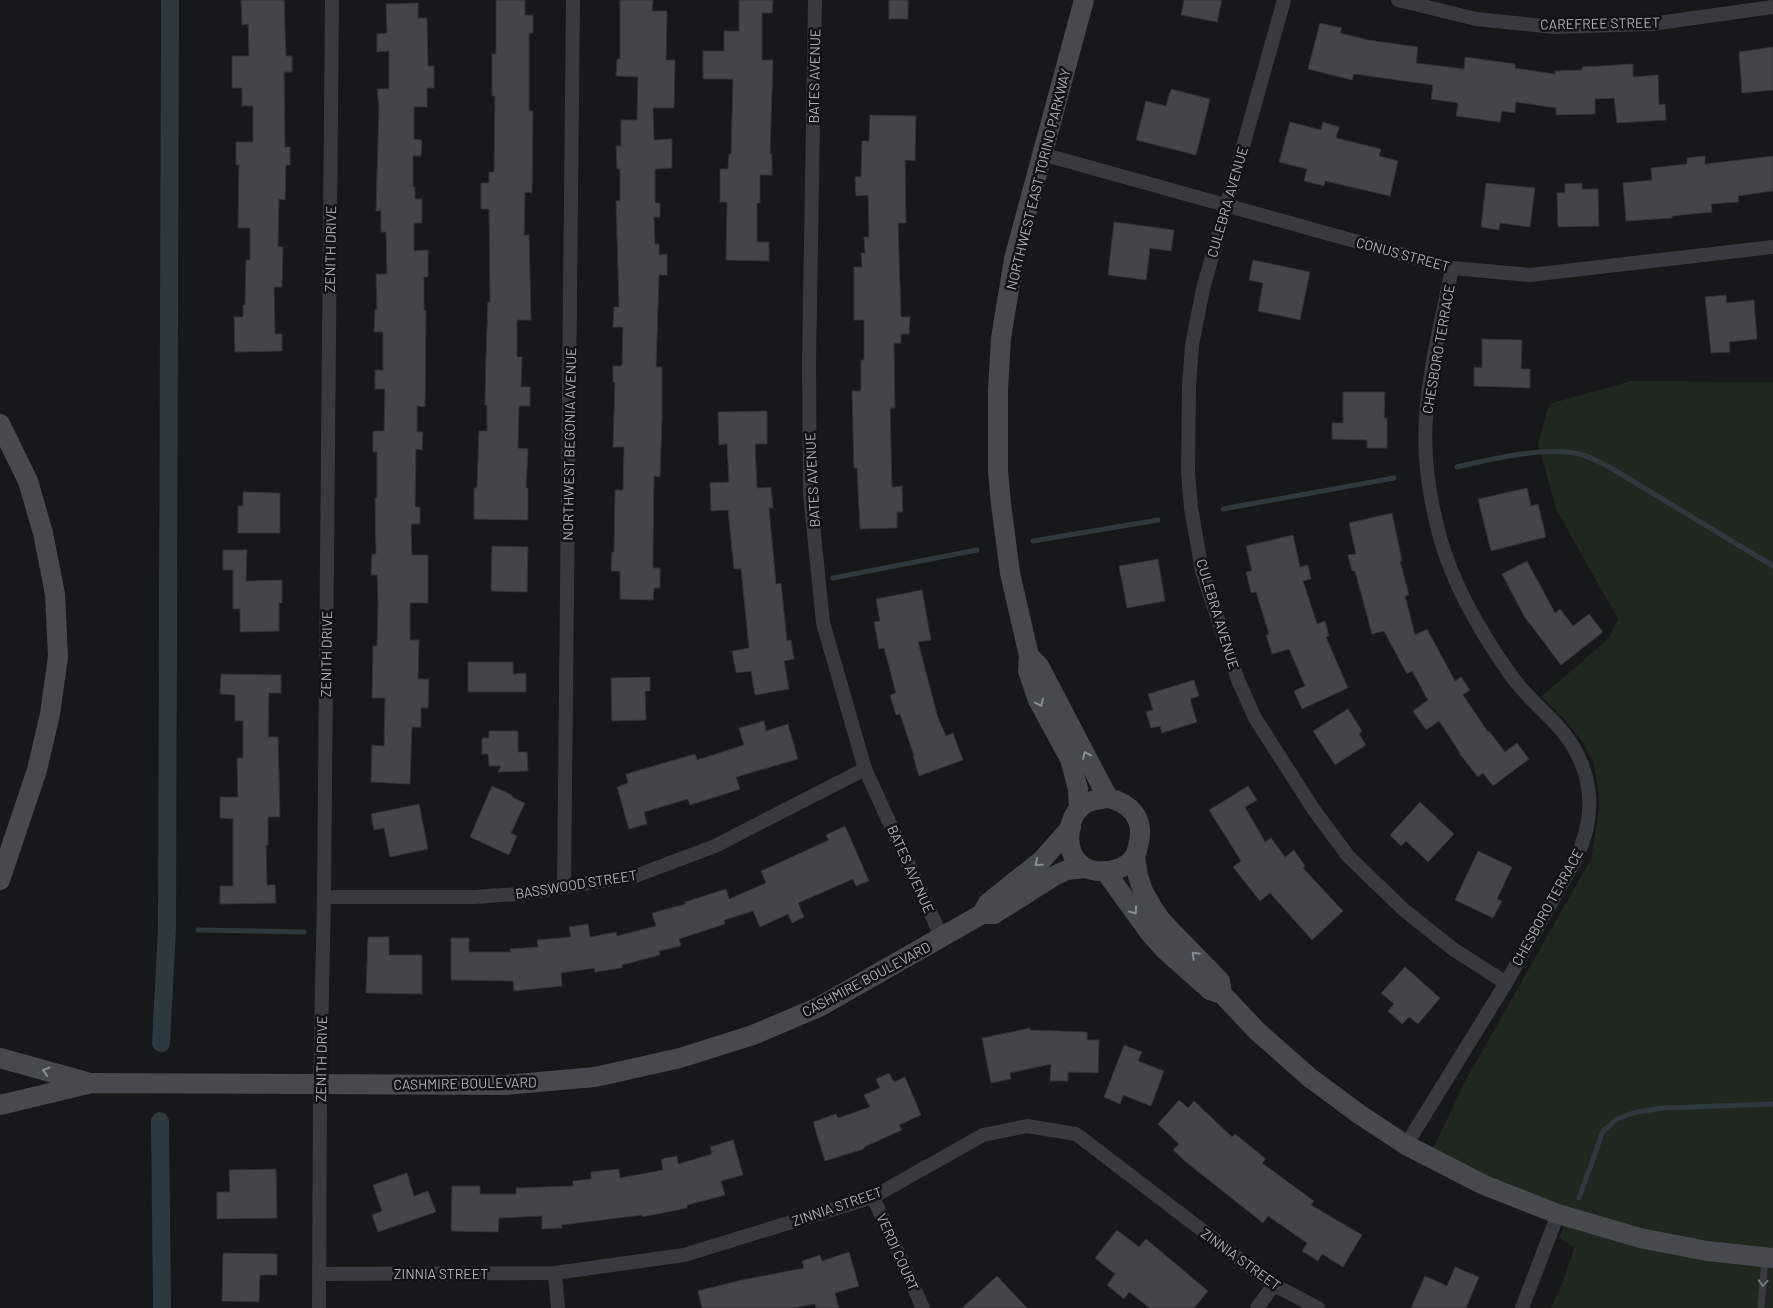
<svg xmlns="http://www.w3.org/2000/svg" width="1773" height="1308" font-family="Barlow,sans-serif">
	<rect width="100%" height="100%" fill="#171819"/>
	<g fill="#1f281f">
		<path d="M1631,381l142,1v867l-64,-7 -67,-13 -80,-23 -74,-29 -55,-28 31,-66 127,-224 8,-49v-16l-5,-30 -11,-21 -18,-23 -24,-23 68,-59 9,-19 -61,-108 -19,-67 11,-40z"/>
		<path d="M1564,1225l209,42v41h-222l13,-29 10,-31 -15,-10z"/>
	</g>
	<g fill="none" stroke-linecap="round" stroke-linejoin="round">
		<g stroke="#2d393e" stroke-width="5">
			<path d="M1457,467c35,-8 92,-22 126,-12 10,3 19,9 28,13l162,98"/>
			<path d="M1223,509l171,-31"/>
			<path d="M1033,541l125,-21"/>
			<path d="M833,578l144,-28"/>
			<path d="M198,930l106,2"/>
			<path d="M1579,1198l24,-67 14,-12 19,-7 27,-4 110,-4"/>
		</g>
		<g stroke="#2d393e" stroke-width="18">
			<path d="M161,1043l6,-114 3,-929"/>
			<path d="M160,1121l2,187"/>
		</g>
	</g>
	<g fill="#434649" stroke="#313235">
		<path d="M241,0h43l2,56h6v16h-8l1,75h5v18h-4l-1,35 -6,-1 -1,47 5,1 -1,40h-8l1,47h7v17l-47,1 -1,-35h9v-12h2l1,-45h4v-32h-12l1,-63h-3v-23h17v-36h-11v-18h-10v-32h17l-1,-32 -6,1z"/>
		<path d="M496,0h29v15h8v18h-4v78h4l-1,82 -7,-1 -1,43h5l2,85h-14v37h5l-1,30h9v19h-11l-1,42 10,1 -2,39h2v32l-54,-1v-31h3l2,-57h8v-26h-2l1,-49 2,-54h2l-1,-93h-8v-26h8v-11h5l1,-76h-3v-42h4z"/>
		<path d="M620,0h33l-1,11h15l-1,49h9l-1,48h-21l1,32 18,-1v29l-17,1v34h5v14h-6l1,27h4v11l8,-1v21h-8l-3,92h6v50l-2,60 -6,-1 -1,76v16h7v20h-6l-1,12 -33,-1v-28h-9l1,-19h2l1,-62h8l1,-43h-11l2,-65h-2v-16h9l1,-39h-10l1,-20h5l-3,-106h4v-32h-3l-1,-23h5v-26h16l1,-43 -22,-1 1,-17h3z"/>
		<path d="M739,0h34l-1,13h-10v47h11l-3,94h2v21h-12v28h-3v39h12v19l-43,-1 1,-58h-7v-33h8l1,-15h2l2,-75h-30v-28h21v-20h15z"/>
		<rect x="889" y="0" width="19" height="19"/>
		<path d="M1184,0h38l-5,22 -36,-7z"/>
		<path d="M418,3v15h9l1,48h6v22h-7v19h-13v32l8,1 -1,16h-8v31h2v12h7v24h-8v28l14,-1v27h-4v33h2l-1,97 -8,-1v26h6l-1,18 -6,-1 -1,58h5v17h-9l1,31h16v48h-18v37h9l-1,39h11l-1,29h-7v19h-9l-2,57 -39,-2 1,-37 12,1 1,-48h-13l1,-52h4l1,-43 -1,-28h-6l1,-21h4l-1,-56h2v-46h-4v-21h11l1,-42h-10v-19h8v-38h-9l1,-23h2l-1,-35h11l-1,-42h-5v-21h-5l3,-104 -2,-18h12v-38l-12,1v-18l10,-1 -1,-29z"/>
		<path d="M1320,23l22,5 -2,5 28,7 50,7 -2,16 48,6 1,-12 50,7v4l40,6v-3l27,-1v-3l51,-3v13l25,-2 1,30 6,-1 1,16 -49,3 -3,-25 -19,1v15l-39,1v-7l-40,-6 -1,11 -13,-2 -2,11 -44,-6 2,-13 -27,-4 2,-14 -79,-11 -2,6 -44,-11z"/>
		<path d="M1773,47v43l-31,3 -3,-41z"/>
		<path d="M1171,89l39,10 -14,56 -60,-15 10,-39 20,5z"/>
		<path d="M870,115l46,1 -1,45 -10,-1 1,63h-8l3,94h9l-1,17h-8v9h-7l1,65h-5l2,79 10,-1 1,26h-6v16l-37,1 -3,-61h-3l-2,-77h9v-31h3v-40h-10v-53h8l-1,-14h4l-1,-16h5l-1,-42 -12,1 -1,-19h6l1,-36h7z"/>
		<path d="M1290,122l31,8 2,-8 16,5 -3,11 45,11 -2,7 19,5 -8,35 -65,-15 -1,5 -20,-5 3,-12 -28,-7z"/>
		<path d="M1705,156v8l68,-8v35l-35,5 1,6 -28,2 1,8 -40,4v2l-46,3 -3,-38 29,-3 -1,-12 36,-4v-6z"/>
		<path d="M1486,183l49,5 -5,39 -30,-4 -1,7 -18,-3z"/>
		<path d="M1582,183v6h16l1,37 -41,1 -1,-34h8v-9z"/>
		<path d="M1114,222l60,8 -3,21 -21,-3 -4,32 -38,-5z"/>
		<path d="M1253,260l57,12 -10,48 -42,-9 5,-28 -14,-3z"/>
		<path d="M1726,295l1,8 27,-3 3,39 -28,3 1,10 -19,1 -6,-56z"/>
		<path d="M1482,339l40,1 -1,29h9v19l-56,-2v-19l8,1z"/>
		<path d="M1343,392h42l-1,26h3v30h-20v-8l-35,-1v-16h11z"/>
		<path d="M767,411v33h-12l2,44 14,-1 2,21h-4l7,76 5,-1 6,58 4,-1 3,19 -10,2 5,28 -34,6 -4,-24 -15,2 -4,-22 17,-3 -8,-79h-7l-6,-59 -17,1 -1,-28 19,-1 -2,-38 -8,1 -1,-33z"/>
		<path d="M1527,488l4,18 7,-2 8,33 -55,14 -13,-52z"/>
		<path d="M243,492l37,1v40h-42v-27h5z"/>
		<path d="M1392,513l10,48h-2l9,34 -4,1 10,39 12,-6 28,52 6,-4 9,13 -7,5 25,37 1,-1 16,21 12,-9 12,16 -36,27 -10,-13 -5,4 -19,-24h1l-21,-32 -13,9 -13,-19 15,-11 -16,-29 -5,3 -23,-43 -12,3 -17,-63h-3l-4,-16 8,-1 -7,-31z"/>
		<path d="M1293,535l7,32 8,-2 3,14 -8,2 14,43 8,-3 4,15 -3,1 22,51 -46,21 -8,-18 11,-5 -16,-37 -17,5 -6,-19 3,-1 -13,-42 -5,1 -5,-21 6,-1 -6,-25z"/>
		<path d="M492,546l36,1 -1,45 -36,-1z"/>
		<path d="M223,550h24l-1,31 36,-1v23h-3v28l-39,1v-23h-7v-39h-10z"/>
		<path d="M1158,559l7,42 -38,7 -8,-42z"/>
		<path d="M1527,561l28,52 5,-4 13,17 16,-12 14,18 -42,33 -37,-49 -22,-42z"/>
		<path d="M922,590l9,50 -13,2 20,76 8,18 7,-3 10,27 -44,16 -6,-20h1l-14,-42 -4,1 -6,-20 6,-2 -12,-45 -5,1 -5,-27 6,-1 -4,-22z"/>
		<path d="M468,662h45v12l13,-1v19h-58z"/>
		<path d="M221,674l60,1v18h-12l-1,44h10l2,80h-12v28h-2l1,40h8l1,18 -56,1v-18h13v-67l-13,-1v-21h18l-1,-39h6v-37h-8v-26l-15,-1z"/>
		<path d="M650,677v14h-5l1,29 -34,1 -1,-43z"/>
		<path d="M1194,680l5,16 -9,3 7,23 -35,11 -2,-7 -9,2 -5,-16 7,-2 -5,-16z"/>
		<path d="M1348,709l14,22 -3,3 7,11 -31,20 -22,-34z"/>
		<path d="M764,721l2,10 22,-7 10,35 -62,18 4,12 -15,5 -35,11 -2,-6 -44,13 3,12 -18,5 -12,-42 11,-4 -2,-9 69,-20 2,6 47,-15 -5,-17z"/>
		<path d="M489,731h29v21h9l1,19 -30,1 3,-6h-12l-1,-12h-6v-16h7z"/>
		<path d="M492,786l20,9v2l13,6 -14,30 6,3 -8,19 -39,-18z"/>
		<path d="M1248,786l9,14 -12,7 20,35 6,-4 14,19 9,-7 11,16 -2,2 40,43 -31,29 -42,-47 -10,8 -27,-34 8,-6 -32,-51z"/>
		<path d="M1420,802l34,32 -26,28 -22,-21 -5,5 -11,-11z"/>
		<path d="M419,804l9,45 -38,8 -6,-29 -10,2 -3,-16z"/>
		<path d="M845,826l24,55 -13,5 -3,-7 -55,24 6,14 -12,6 -4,-9 -28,13 -7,-16 -29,9 1,4 -46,15 2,7 -22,5 1,4 -38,10v3l-27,4 -1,-4 -33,5 1,13 -48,5 -1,-10 -62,-1v-42h18v14h42l-1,-3 28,-2 -1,-7 34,-3 -2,-10 19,-3 2,13 26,-5 1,4 39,-10 -4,-13 34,-9 -1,-2 41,-13 3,10 37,-16 -5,-12 68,-31 -3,-5z"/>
		<path d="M1478,851l34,16 -15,32 5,2 -9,17 -38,-18z"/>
		<path d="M368,937h21v18h33v39l-56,-1z"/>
		<path d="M1405,967l35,31 -22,26 -9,-7 -7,7 -14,-13 6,-7 -13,-11z"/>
		<path d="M1030,1028v2l57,2v8h12l-1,33 -30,-1v9h-18l1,-17 -41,9 1,6 -20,4 -9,-45z"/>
		<path d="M1124,1045l18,7 -4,9 26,10 -13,35 -28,-11 -3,9 -16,-7z"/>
		<path d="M889,1073l5,9 11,-5 16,38 -22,10 3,5 -38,17v2l-39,12 -12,-39 23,-8 2,4 32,-11 -6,-12 16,-7 -4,-9z"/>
		<path d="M1179,1100l9,8 6,-7 38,36 3,-3 31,25 -4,4 52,38 -3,4 51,30 -19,32 -21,-13 -4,7 -16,-10 5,-8 -39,-27 -5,7 -77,-61 -13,-12 6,-6 -21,-20z"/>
		<path d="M733,1140l10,35 -22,6 4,14 -38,10v3l-45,9v-2l-81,10 1,3 -20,1v-13l-43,2 -1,14 -47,-1 1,-45h28v8h36v-6l57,-2v-5l18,-2v-7l28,-3 1,9 43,-8 -2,-11 16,-3 1,8 34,-10 -2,-7z"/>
		<path d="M276,1169l1,49 -60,1v-27h13l-1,-22z"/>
		<path d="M407,1173l7,23 14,-5 8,21 -58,20 -6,-17 10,-4 -9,-26z"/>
		<path d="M1117,1230l22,17 7,-8 62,52 -14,17h-44l-21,-16 -5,7 -17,-14 8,-11 -20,-16z"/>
		<path d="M849,1252l10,34 -24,7 4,15h-23l-1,-4 -22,4h-91l-4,-17 44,-11 62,-12 -2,-7 18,-6 2,6z"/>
		<path d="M223,1253l54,1v21h-17l-1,27 -37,-1z"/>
		<path d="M1455,1267l24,10 -13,31h-55l14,-32 22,10z"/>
		<path d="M997,1276l30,32h-65z"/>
	</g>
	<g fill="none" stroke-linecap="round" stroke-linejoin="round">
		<path stroke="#383a3f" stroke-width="7" d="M1761,1308l4,-50"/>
		<g stroke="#383a3f" stroke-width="14">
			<path d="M815,0l-6,364 1,130 13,129 42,146 77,169"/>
			<path d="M1284,0l-81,289 -11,56 -3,41 -1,86 3,36 11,63 36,109 17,38 59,92 34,46 56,54 49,39 53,34"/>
			<path d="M1398,0l78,19 78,8 97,-3 122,-17"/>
			<path d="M1042,154l410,114 78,7 243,-28"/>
			<path d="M564,887l9,-887"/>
			<path d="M324,897h150l45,-3 119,-19 77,-29 150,-77"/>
			<path d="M1406,1145l100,-162 69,-123c24,-47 18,-96 -19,-136 -15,-16 -33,-31 -46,-50 -29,-41 -55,-85 -69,-133 -11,-39 -18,-83 -15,-124 3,-50 17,-100 26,-149"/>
			<path d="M873,1197l50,111"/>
			<path d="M555,1273l3,35"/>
			<path d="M320,1274l235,-1 129,-18 189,-58 110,-62 44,-9 49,8 198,151 44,23"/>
			<path d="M319,1308l1,-223 4,-188 8,-897"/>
			<path d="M1257,1308l17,-23"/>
			<path d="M1522,1308l36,-94"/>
		</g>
		<g stroke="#464a4f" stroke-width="20">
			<path d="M0,424l28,57 15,52 12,61 3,63 -8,57 -13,56 -37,110"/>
			<path d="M1031,658l8,8 69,132"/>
			<path d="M1108,798c23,5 36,21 31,44 -1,4 -2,10 -4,14 -12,18 -44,21 -58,5 -13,-15 -9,-49 9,-58 7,-3 15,-4 22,-5z"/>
			<path d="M1079,809l-1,-20 -8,-30 -32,-59 -10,-29 1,-15 -19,-83 -9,-69 -3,-33v-81l3,-52 13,-79 70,-259"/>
			<path d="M1135,856l3,20 5,15 9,16 9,13 13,14 46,47 2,13"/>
			<path d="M1105,871l44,61 15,17 46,41 12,4 35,37 52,46 50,37 47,31 78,40 74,29 82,24 67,13 66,7"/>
			<path d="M982,914l6,-11 54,-43 29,-33"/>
			<path d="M0,1058l90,25"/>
			<path d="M0,1105l92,-22 414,2 89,-8 85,-19 73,-23 66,-28 163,-93h12l60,-38 13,-6 18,-2"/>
		</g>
	</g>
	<defs><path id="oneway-chevron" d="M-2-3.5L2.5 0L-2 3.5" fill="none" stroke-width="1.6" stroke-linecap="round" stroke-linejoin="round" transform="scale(1.25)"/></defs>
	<g stroke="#868d94">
		<use href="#oneway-chevron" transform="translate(1040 703) rotate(65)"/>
		<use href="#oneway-chevron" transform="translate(1086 755) rotate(-115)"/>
		<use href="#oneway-chevron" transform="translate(1038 863) rotate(140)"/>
		<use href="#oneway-chevron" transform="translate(1134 911) rotate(54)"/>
		<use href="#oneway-chevron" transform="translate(1195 955) rotate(-135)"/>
		<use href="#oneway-chevron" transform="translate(46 1071) rotate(-164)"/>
	</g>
	<use stroke="#767b82" href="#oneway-chevron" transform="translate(1763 1283) rotate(94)"/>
	<g text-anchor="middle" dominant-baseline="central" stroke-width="5" stroke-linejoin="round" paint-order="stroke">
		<g font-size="14" fill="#a9b1b9" stroke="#121315">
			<text transform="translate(1600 23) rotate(-1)">CAREFREE STREET</text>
			<text transform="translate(814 76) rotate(-89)">BATES AVENUE</text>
			<text transform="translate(1038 179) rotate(-76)">NORTHWEST EAST TORINO PARKWAY</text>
			<text transform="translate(1227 202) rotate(-74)">CULEBRA AVENUE</text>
			<text transform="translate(330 249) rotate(-89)">ZENITH DRIVE</text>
			<text transform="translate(1403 254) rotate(15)">CONUS STREET</text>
			<text transform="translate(1438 349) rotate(-80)">CHESBORO TERRACE</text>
			<text transform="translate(569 444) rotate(-89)">NORTHWEST BEGONIA AVENUE</text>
			<text transform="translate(812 480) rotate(-93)">BATES AVENUE</text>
			<text transform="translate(1218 614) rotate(73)">CULEBRA AVENUE</text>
			<text transform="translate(326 654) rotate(-89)">ZENITH DRIVE</text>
			<text transform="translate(911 869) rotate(66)">BATES AVENUE</text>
			<text transform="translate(576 884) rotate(-9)">BASSWOOD STREET</text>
			<text transform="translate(1547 907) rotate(-61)">CHESBORO TERRACE</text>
			<text transform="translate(866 979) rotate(-28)">CASHMIRE BOULEVARD</text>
			<text transform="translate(321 1059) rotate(-89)">ZENITH DRIVE</text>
			<text transform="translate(465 1083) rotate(-1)">CASHMIRE BOULEVARD</text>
			<text transform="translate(837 1206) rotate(-19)">ZINNIA STREET</text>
			<text transform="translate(898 1252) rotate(66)">VERDI COURT</text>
			<text transform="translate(1241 1259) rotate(36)">ZINNIA STREET</text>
			<text x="441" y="1273">ZINNIA STREET</text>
		</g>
	</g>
</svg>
